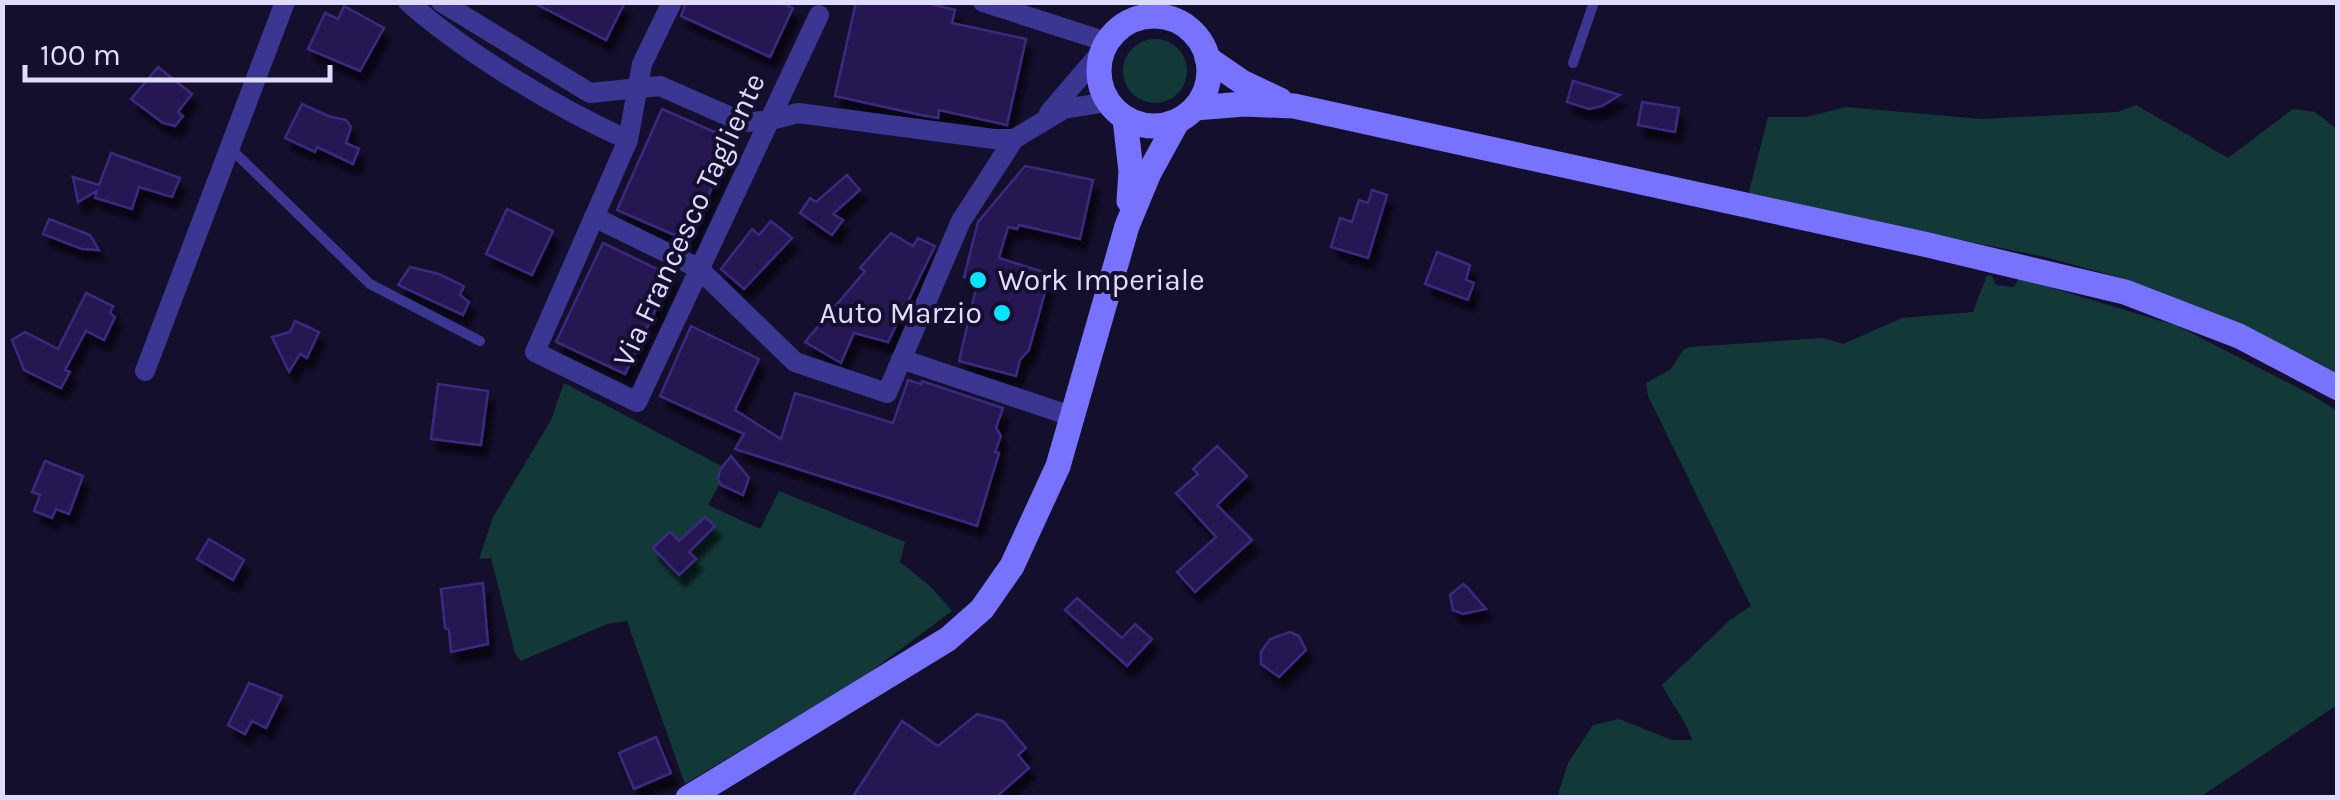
<svg xmlns="http://www.w3.org/2000/svg" width="2340" height="800" font-family="Karla,sans-serif">
	<defs>
		<filter id="shadow"><feDropShadow dx="6" dy="11" stdDeviation="2.5" flood-color="#0009"/></filter>
	</defs>
	<rect width="100%" height="100%" fill="#150f2e"/>
	<g fill="#123938">
		<circle cx="1155" cy="71" r="32"/>
		<path d="M2136,105l92,53 65,-49 22,3 22,17v249l-208,-98 -84,-23 -297,-61 20,-79h38l40,-10 135,12 137,-7z"/>
		<path d="M1987,275l5,1 4,9 18,2 5,-9 159,48 134,69 25,16v294l-137,92 -643,1 11,-35 25,-38 26,-6 53,21h20c-6,-21 -20,-35 -30,-55l68,-65 21,-14 -103,-210 -2,-13 25,-14 12,-19 7,-3 133,-9 20,6 59,-26 71,-6z"/>
		<path d="M564,383l159,84 -3,16 -12,22 52,24 19,-38 126,51 -5,20 30,24 22,25 -82,61 -185,112 -58,-163 -20,3 -86,37 -6,-8 -24,-95 -12,1 14,-42 58,-97z"/>
	</g>
	<g fill="#251951" stroke="#3b297f" stroke-width="2.5" filter="url(#shadow)">
		<path d="M532,2h93l-19,38z"/>
		<path d="M686,2h94l13,6 -23,49 -89,-41z"/>
		<path d="M856,2h67l32,8 -3,13 74,16 -19,86 -68,-15 -1,8 -17,-3 -86,-19z"/>
		<path d="M344,6l40,22 -24,43 -52,-22 17,-36 13,6z"/>
		<path d="M158,67l34,27 -14,18 5,4 -8,10 -12,-3 -32,-24z"/>
		<path d="M1573,81l47,14 -18,11 -13,3 -22,-7z"/>
		<path d="M1642,102l37,6 -4,24 -37,-7z"/>
		<path d="M302,104l26,12 18,4 5,7 -5,16 13,6 -6,15 -36,-17 -2,5 -30,-14z"/>
		<path d="M662,109l71,31 -45,101 -71,-31z"/>
		<path d="M111,153l69,25 -8,19 -33,-10 -7,22 -37,-11 2,-7 -19,11 -5,-25 26,8z"/>
		<path d="M1025,166l68,14 -13,59 -61,-14 -2,4 -9,-2 -9,31 51,16 -21,76 -9,10 -4,16 -57,-15 19,-81 -14,-3 14,-55z"/>
		<path d="M847,175l13,15 -27,24 10,6 -11,15 -32,-22 10,-15 6,4z"/>
		<path d="M1372,190l15,5 -19,63 -37,-11 9,-29 12,4 7,-22 9,3z"/>
		<path d="M507,209l46,22 -21,44 -46,-21z"/>
		<path d="M49,219l41,16 9,15 -17,-1 -39,-15z"/>
		<path d="M771,221l21,17 -48,51 -23,-20 31,-40 7,6z"/>
		<path d="M891,233l22,13 5,-8 17,8 -47,96 -34,-9 -13,30 -36,-21 60,-71 -5,-3z"/>
		<path d="M603,243l69,33 -47,98 -69,-32z"/>
		<path d="M1437,252l33,13 -4,15 8,3 -6,17 -43,-16z"/>
		<path d="M410,267l29,7 25,12 -4,9 9,7 -6,13 -65,-30z"/>
		<path d="M86,293l27,13 -3,7 5,4 -11,23 -18,-9 -21,39 5,2 -9,16 -37,-18 -12,-30 13,-8 33,17z"/>
		<path d="M295,321l24,11 -12,26 -7,-4 -11,18 -17,-35 18,-5z"/>
		<path d="M691,326l68,33 -24,51 46,29 14,-46 98,30 15,-43 13,4 1,-3 81,27 -7,20 5,8 -6,16 4,1 -22,73 -242,-77 9,-15 -84,-38z"/>
		<path d="M438,384l50,7 -7,54 -50,-6z"/>
		<path d="M1217,446l30,30 -30,29 35,35 -57,52 -18,-20 39,-35 -40,-44 22,-19 -5,-5z"/>
		<path d="M731,456l18,22 -6,17 -22,-10 -3,-6 2,-9z"/>
		<path d="M45,461l38,15 -14,38 -13,-5 -4,9 -18,-7 6,-16 -8,-3z"/>
		<path d="M705,517l10,9 -26,26 7,7 -17,16 -26,-27 17,-16 9,9z"/>
		<path d="M209,539l35,21 -11,20 -36,-21z"/>
		<path d="M483,583l5,61 -37,8 -2,-22 -4,-2 -4,-39z"/>
		<path d="M1463,584l4,3 19,22 -23,5 -10,-4 -3,-15z"/>
		<path d="M1077,598l45,40 13,-14 17,15 -25,27 -62,-56z"/>
		<path d="M1290,632l9,4 7,14 -27,27 -18,-13v-12l9,-13z"/>
		<path d="M249,683l33,13 -16,32 -14,-7 -7,13 -17,-9z"/>
		<path d="M977,714l26,7 23,27 -8,7 11,13 -34,30h-143l50,-77 36,25z"/>
		<path d="M656,737l15,36 -37,16 -15,-36z"/>
	</g>
	<g fill="none" stroke-linecap="round" stroke-linejoin="round">
		<g stroke="#3a3691" stroke-width="10">
			<path d="M1573,63l21,-61"/>
			<path d="M230,148l140,136 110,57"/>
		</g>
		<g stroke="#3a3691" stroke-width="20">
			<path d="M408,2c59,52 149,106 220,138"/>
			<path d="M441,2l149,91 70,-7 82,36 25,-1 31,-8 196,26h20l50,-30 43,-7"/>
			<path d="M672,2l-30,62 -14,76 -93,212 102,50 182,-387"/>
			<path d="M983,2l124,40"/>
			<path d="M1049,113l53,-62"/>
			<path d="M594,217l104,51 97,94 92,31 74,-172 53,-82"/>
			<path d="M901,359l170,57"/>
			<path d="M145,371l140,-369"/>
		</g>
		<g stroke="#7873ff" stroke-width="25">
			<circle cx="1154" cy="71" r="55"/>
			<path d="M1207,58l35,24 38,18"/>
			<path d="M1195,108l49,-4 50,2 634,139 197,47 114,44 99,52"/>
			<path d="M1125,119l6,52 -2,30"/>
			<path d="M688,798l260,-159 34,-30 30,-43 46,-100 69,-240 22,-53 28,-51"/>
		</g>
	</g>
	<g fill="#08e4ff" stroke="#150f2e" stroke-width="4">
		<circle cx="978" cy="280" r="10"/>
		<circle cx="1002" cy="313" r="10"/>
	</g>
	<g text-anchor="middle" dominant-baseline="central" stroke-width="8" stroke-linejoin="round" paint-order="stroke">
		<g font-size="30" fill="#e0dcff" stroke="#150f2e">
			<text transform="translate(689 220) rotate(-65)">Via Francesco Tagliente</text>
		</g>
		<g font-size="30" fill="#e0dcff" stroke="#150f2e" text-anchor="start">
			<text x="998" y="280">Work Imperiale</text>
			<text x="982" y="313" text-anchor="end">Auto Marzio</text>
		</g>
	</g>
	<rect width="2340" height="800" fill="none" stroke="#e0dcff" stroke-width="10"/>
	<path d="M25 65v15h305v-15" fill="none" stroke="#e0dcff" stroke-width="5"/>
	<text x="40" y="65" font-size="30" fill="#e0dcff" stroke="#150f2e" stroke-width="8" paint-order="stroke">100 m</text>
</svg>
